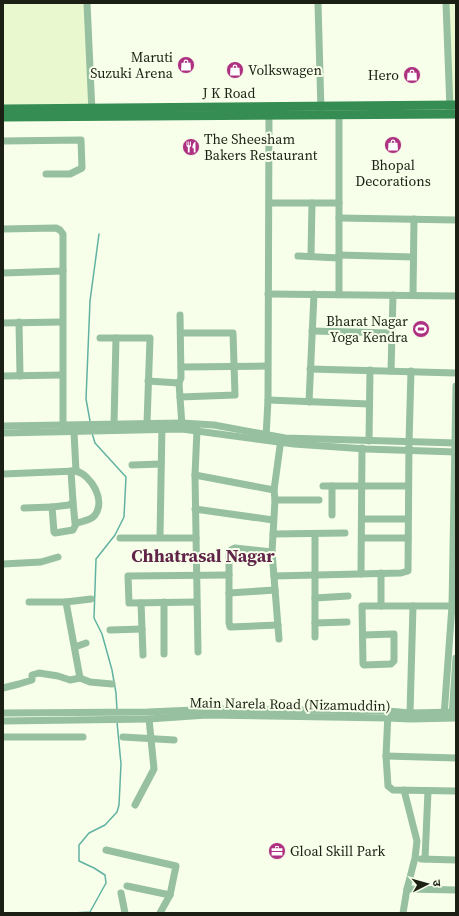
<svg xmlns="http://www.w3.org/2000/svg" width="459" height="916" font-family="'Source Serif 4','Noto Sans Devanagari',serif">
	<rect width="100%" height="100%" fill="#f7ffea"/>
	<g fill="#e9f8ce">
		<path d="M3,3h85l5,105 -90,1z"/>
		<path d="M446,3h10v102h-6z"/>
	</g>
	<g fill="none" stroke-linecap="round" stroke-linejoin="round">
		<g stroke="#61b2a2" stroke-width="1.5">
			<path d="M90,421l-4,-22 4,-98 9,-67"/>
			<path d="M92,433l3,10 31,34 -2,40 -9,18 -19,24 -2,59 8,16 10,36 4,23 1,17"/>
			<path d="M73,913l17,-1 16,-29 -1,-8 -11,-7 -15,-7v-16l10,-12 16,-8 12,-13 2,-7 2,-41 -4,-42"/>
		</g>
		<g stroke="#96c0a0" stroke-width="7">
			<path d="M87,3l5,109"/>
			<path d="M318,3l3,108"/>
			<path d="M446,3l4,106"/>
			<path d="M3,141l78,-1 1,28 -12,6h-24"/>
			<path d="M269,203h70"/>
			<path d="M339,218l117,2"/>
			<path d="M3,229l53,-1 4,2 3,4v195"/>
			<path d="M339,255l74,2"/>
			<path d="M298,256l41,2"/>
			<path d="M311,256l1,-53"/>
			<path d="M3,273l60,-2"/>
			<path d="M268,294l188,2"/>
			<path d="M339,294v-179"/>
			<path d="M413,295l1,-76"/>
			<path d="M180,315l1,63 -2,5 3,43"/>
			<path d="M19,322l1,54"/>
			<path d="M3,323l59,-1"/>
			<path d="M312,331l80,2"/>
			<path d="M100,338h50l-3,85"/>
			<path d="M181,367l86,-1"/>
			<path d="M310,369l146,4"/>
			<path d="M391,371l2,-76"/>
			<path d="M3,376l59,-1"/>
			<path d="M148,381l31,2"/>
			<path d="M180,397l55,-2 -2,-62h-52"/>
			<path d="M268,400l101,4"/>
			<path d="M309,402l5,-108"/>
			<path d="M114,424l2,-86"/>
			<path d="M3,426l179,-3 32,2 71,13 171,5"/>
			<path d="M197,430l-2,45 3,177"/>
			<path d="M74,432l2,39"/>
			<path d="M3,433l179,-4 112,15 72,5 90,3"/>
			<path d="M266,437l2,-37 1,-285"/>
			<path d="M369,441l1,-71"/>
			<path d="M132,465l29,-1"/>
			<path d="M3,474l73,-3c15,4 30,29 19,44 -2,3 -7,5 -11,6 -3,1 -6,2 -9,2l-2,-21"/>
			<path d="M195,475l79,15"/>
			<path d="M323,486h85"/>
			<path d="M332,486v29"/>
			<path d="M275,500h44"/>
			<path d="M52,507l17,-2 4,-3 -2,-31"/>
			<path d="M24,508l28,-1 2,25 1,1 18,-3 3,-6"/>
			<path d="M195,509l78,11"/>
			<path d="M362,519h46"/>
			<path d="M273,534l72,-1"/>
			<path d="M315,534v89l32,-1"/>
			<path d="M160,537l2,-112"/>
			<path d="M120,538h76"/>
			<path d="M362,538h46"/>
			<path d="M272,552l-37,-4 -4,2 -2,5v68l1,4 48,-2"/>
			<path d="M3,564l38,-2 17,-5"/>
			<path d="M381,573v33"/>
			<path d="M361,574l1,-126"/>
			<path d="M274,576l127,-3 7,-2 1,-129 2,-71"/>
			<path d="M229,593l46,-3"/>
			<path d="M315,598l33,-2"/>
			<path d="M29,602h37l25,-3"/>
			<path d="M66,602l14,76"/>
			<path d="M164,602v52"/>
			<path d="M197,602l-68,1 -1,-27 101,-1"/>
			<path d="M141,603l2,52"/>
			<path d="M110,630l32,-1"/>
			<path d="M363,635l31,-1v27l-3,3 -27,1 -1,-1 -1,-58h90"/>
			<path d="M315,637v-14"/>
			<path d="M279,639l-7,-87 3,-52 -1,-10 7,-51"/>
			<path d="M75,647l11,-4"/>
			<path d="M3,688l16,-4 13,-4v-5l7,-2 19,3 12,4 10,-2 10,4 22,2"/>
			<path d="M3,713l145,-1 70,-3 170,2 22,2 46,-1"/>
			<path d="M388,713l-2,43 2,30 5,4 63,1"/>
			<path d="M410,713l3,-107"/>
			<path d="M444,716l8,-110 4,-220"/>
			<path d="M452,716l4,-58"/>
			<path d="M3,721l146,-2 58,-4 181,3 22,1 46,-1"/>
			<path d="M3,737h80"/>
			<path d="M123,737l51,3"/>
			<path d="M386,756l70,2"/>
			<path d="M135,805l19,-36 -5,-50"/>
			<path d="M106,850l70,16 -6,29 -10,18"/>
			<path d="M421,859l35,1"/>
			<path d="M425,859l3,-68"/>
			<path d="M127,886l43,9"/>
			<path d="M407,889l49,1"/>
			<path d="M121,893l4,20"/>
			<path d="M403,913l4,-24 8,-31 2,-17 -13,-51"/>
		</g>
		<g stroke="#368d53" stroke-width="9">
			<path d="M3,109l453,-4"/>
			<path d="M3,117l453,-3"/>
		</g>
	</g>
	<defs>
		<g id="shop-disc" transform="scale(0.9)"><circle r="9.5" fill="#ae3181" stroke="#f7ffea"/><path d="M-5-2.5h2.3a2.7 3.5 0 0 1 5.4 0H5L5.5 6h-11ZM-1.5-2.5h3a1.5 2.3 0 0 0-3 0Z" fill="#fff"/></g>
		<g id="restaurant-disc" transform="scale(0.9)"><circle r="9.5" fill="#ae3181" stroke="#f7ffea"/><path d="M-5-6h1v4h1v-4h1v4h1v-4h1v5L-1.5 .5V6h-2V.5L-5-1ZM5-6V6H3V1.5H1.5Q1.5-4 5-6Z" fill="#fff"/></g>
		<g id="stadium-disc" transform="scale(0.9)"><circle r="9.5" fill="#ae3181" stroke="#f7ffea"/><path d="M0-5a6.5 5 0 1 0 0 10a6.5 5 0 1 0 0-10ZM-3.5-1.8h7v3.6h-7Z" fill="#fff"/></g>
		<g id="office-disc" transform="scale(0.9)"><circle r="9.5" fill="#ae3181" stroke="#f7ffea"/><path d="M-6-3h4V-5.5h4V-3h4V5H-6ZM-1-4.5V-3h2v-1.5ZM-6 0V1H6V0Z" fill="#fff"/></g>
	</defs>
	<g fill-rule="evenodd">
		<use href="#shop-disc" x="186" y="65"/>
		<use href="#shop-disc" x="235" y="70"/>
		<use href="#shop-disc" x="412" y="75"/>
		<use href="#shop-disc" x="393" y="145"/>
		<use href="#restaurant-disc" x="191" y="147"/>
		<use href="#stadium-disc" x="421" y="329"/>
		<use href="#office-disc" x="277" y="851"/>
	</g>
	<g text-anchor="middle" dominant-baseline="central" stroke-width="4" stroke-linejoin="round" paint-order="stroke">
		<g font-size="14" fill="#1c2014" stroke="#f7ffea" text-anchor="end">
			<text x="173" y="57">Maruti<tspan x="173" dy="16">Suzuki Arena</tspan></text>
			<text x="248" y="70" text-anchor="start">Volkswagen</text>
			<text x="399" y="75">Hero</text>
			<text x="204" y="139" text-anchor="start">The Sheesham<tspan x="204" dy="16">Bakers Restaurant</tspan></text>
			<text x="393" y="165" text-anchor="middle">Bhopal<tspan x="393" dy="16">Decorations</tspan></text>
			<text x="408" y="321">Bharat Nagar<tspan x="408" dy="16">Yoga Kendra</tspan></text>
			<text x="290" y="851" text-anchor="start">Gloal Skill Park</text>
		</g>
		<g font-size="14" fill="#1c2014" stroke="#f7ffea">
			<text x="229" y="93">J K Road</text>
			<text transform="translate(290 704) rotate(1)">Main Narela Road (Nizamuddin)</text>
		</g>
		<g font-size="18" font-weight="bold" fill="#62254a" stroke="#f7ffea">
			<text x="203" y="555">Chhatrasal Nagar</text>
		</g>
	</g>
	<rect width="459" height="916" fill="none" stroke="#1c2014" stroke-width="8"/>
	<g transform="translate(427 884) rotate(84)" stroke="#f7ffea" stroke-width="3" paint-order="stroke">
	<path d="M0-3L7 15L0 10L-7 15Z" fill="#1c2014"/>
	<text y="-6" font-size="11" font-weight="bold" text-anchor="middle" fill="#1c2014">उ</text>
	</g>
</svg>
